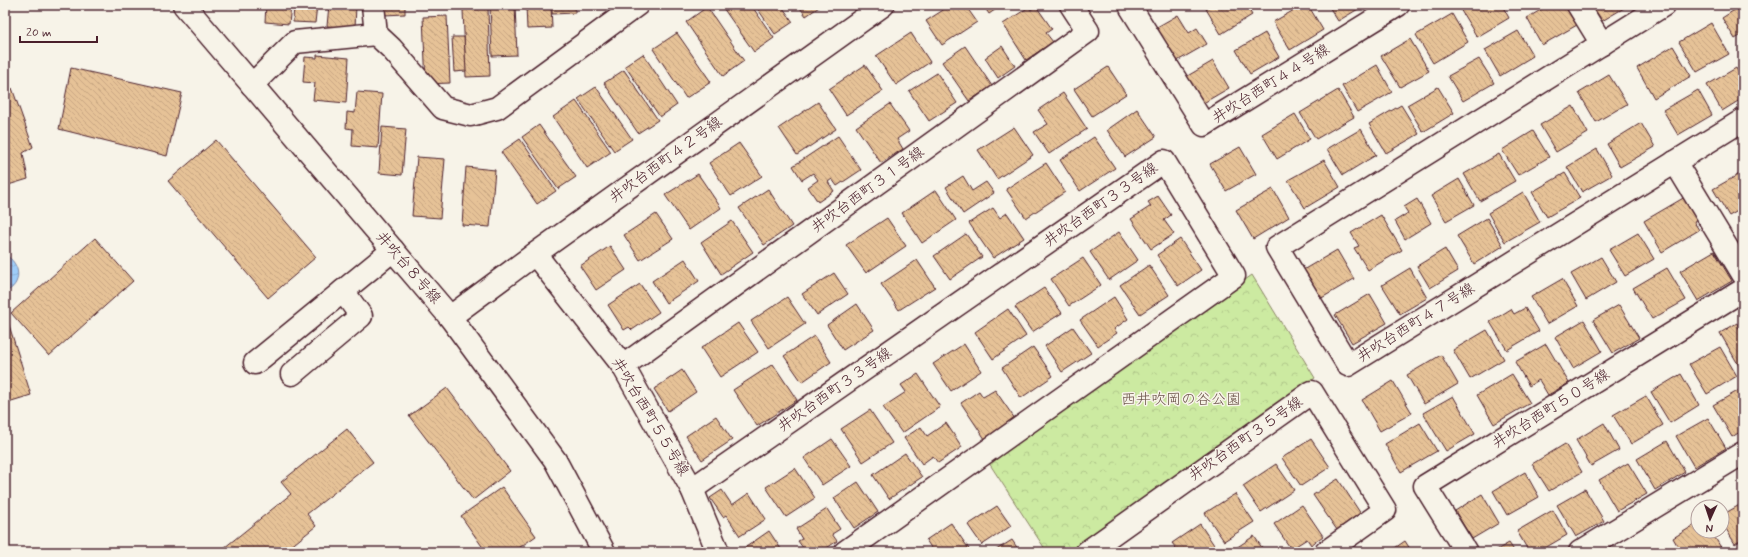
<svg xmlns="http://www.w3.org/2000/svg" width="1748" height="557" font-family="Mynerve,'Klee One',sans-serif">
	<defs>
		<pattern id="park-crowns" width="20" height="18" patternUnits="userSpaceOnUse"><rect width="20" height="18" fill="#cceaa1"/><path d="M2 6a3 3 0 1 1 6 0M12 15a3 3 0 1 1 6 0" fill="none" stroke="#b1c88b"/></pattern>
		<pattern id="water-waves" width="16" height="10" patternUnits="userSpaceOnUse"><rect width="16" height="10" fill="#9eccf9"/><path d="M0 5q4-4 8 0t8 0" fill="none" stroke="#8aafd6"/></pattern>
		<pattern id="building-back-hatch" width="6" height="6" patternUnits="userSpaceOnUse"><rect width="6" height="6" fill="#e6c297"/><path d="M-1 5l2 2M0 0l6 6M5-1l2 2" fill="none" stroke="#c7a682"/></pattern>
	</defs>
	<rect width="100%" height="100%" fill="#f7f3e8"/>
	<filter id="ink" filterUnits="userSpaceOnUse"><feTurbulence type="fractalNoise" baseFrequency=".025" numOctaves="2"/><feDisplacementMap in="SourceGraphic" scale="8" xChannelSelector="R" yChannelSelector="G"/><feConvolveMatrix kernelMatrix="1 2 1 2 8 2 1 2 1" color-interpolation-filters="sRGB"/></filter>
	<g filter="url(#ink)">
		<path fill="url(#park-crowns)" stroke="#8b8466" d="M1252,275l63,103 -243,174h-25l-58,-89z"/>
		<path fill="url(#water-waves)" stroke="#7c87a7" d="M5,255c16,8 18,30 0,37z"/>
		<g fill="url(#building-back-hatch)" stroke="#4a1f2b">
			<path d="M266,5h25l-2,19 -24,-2z"/>
			<path d="M294,5h23l-2,18 -22,-1z"/>
			<path d="M329,5h27l-1,23 -28,-2z"/>
			<path d="M384,5h21v9l-21,1z"/>
			<path d="M490,5h25l2,50 -25,1z"/>
			<path d="M526,5h25l1,23 -25,1z"/>
			<path d="M552,5h23v8l-23,1z"/>
			<path d="M721,5h30l23,33 -20,14z"/>
			<path d="M755,5h26l12,17 -18,12z"/>
			<path d="M798,5h24l-16,11z"/>
			<path d="M951,5h14l12,17 -35,23 -16,-24z"/>
			<path d="M983,5h19l-13,9z"/>
			<path d="M1212,5h34l6,10 -31,19 -15,-25z"/>
			<path d="M1303,5h5l15,25 -33,20 -17,-28z"/>
			<path d="M1328,5h37l-27,16z"/>
			<path d="M1466,5h36l7,13 -32,19 -17,-28z"/>
			<path d="M1549,5h16l12,20 -35,20 -15,-27z"/>
			<path d="M1592,5h31l1,3 -22,13z"/>
			<path d="M1733,5h10v29l-8,5 -13,-21 14,-9z"/>
			<path d="M1036,6l16,23 -6,4 7,9 -27,18 -23,-36 26,-17 2,3z"/>
			<path d="M707,7l37,54 -21,15 -37,-54z"/>
			<path d="M488,8l2,68 -24,1 -3,-67z"/>
			<path d="M1452,14l16,28 -35,21 -17,-28z"/>
			<path d="M1178,15l11,18 8,-5 10,16 -35,20 -5,-18 -10,-19z"/>
			<path d="M447,16l3,67 -24,1 -3,-67z"/>
			<path d="M1711,23l18,31 -32,18 -18,-30z"/>
			<path d="M1518,31l15,25 -33,20 -15,-26z"/>
			<path d="M677,33l34,49 -25,16 -33,-49z"/>
			<path d="M911,33l19,29 -34,23 -20,-29z"/>
			<path d="M1265,33l14,24 -29,17 -14,-24z"/>
			<path d="M452,37h12l2,34 -12,1z"/>
			<path d="M1410,39l19,32 -29,16 -19,-31z"/>
			<path d="M965,46l27,40 -23,15 -27,-39z"/>
			<path d="M1002,46l13,20 -17,12 -13,-20z"/>
			<path d="M1673,46l18,30 -37,22 -17,-30z"/>
			<path d="M643,54l34,51 -17,12 -35,-51z"/>
			<path d="M317,55l32,3 -3,45 -33,-3 2,-17 -12,-1 2,-25 12,1z"/>
			<path d="M1479,59l15,24 -31,18 -15,-25z"/>
			<path d="M1213,61l16,27 -29,17 -16,-27z"/>
			<path d="M865,65l18,26 -37,24 -17,-26z"/>
			<path d="M1377,65l15,27 -35,20 -15,-26z"/>
			<path d="M1108,67l18,27 -34,22 -18,-27z"/>
			<path d="M71,68l111,25 -15,63 -108,-27z"/>
			<path d="M1736,68l7,12v18l-21,13 -15,-26z"/>
			<path d="M624,70l34,50 -20,13 -34,-50z"/>
			<path d="M937,73l20,30 -28,18 -20,-30z"/>
			<path d="M1609,75l18,29 -31,18 -17,-29z"/>
			<path d="M596,87l36,52 -18,12 -36,-52z"/>
			<path d="M1438,87l16,26 -31,19 -16,-27z"/>
			<path d="M12,88l21,59 -10,6 5,26 -23,7v-92z"/>
			<path d="M1338,90l16,27 -38,22 -16,-26z"/>
			<path d="M1698,90l14,25 -34,20 -15,-25z"/>
			<path d="M357,92l25,2 -4,54 -26,-2 1,-17 -7,-1 1,-16 8,1z"/>
			<path d="M1063,93l24,36 -38,25 -15,-22 14,-8 -10,-14z"/>
			<path d="M576,101l35,51 -24,16 -34,-51z"/>
			<path d="M818,102l18,27 -39,26 -18,-27z"/>
			<path d="M890,104l19,27 -12,8 6,10 -22,14 -25,-36z"/>
			<path d="M1401,105l18,29 -33,19 -17,-29z"/>
			<path d="M1573,106l15,27 -32,19 -16,-27z"/>
			<path d="M1137,109l19,28 -31,20 -18,-27z"/>
			<path d="M1295,114l15,25 -33,20 -15,-25z"/>
			<path d="M1641,123l14,24 -35,20 -13,-23z"/>
			<path d="M539,125l37,52 -18,12 -36,-52z"/>
			<path d="M382,127l24,2 -4,46 -23,-2z"/>
			<path d="M1014,127l19,28 -36,24 -19,-29z"/>
			<path d="M1361,129l15,26 -33,20 -16,-26z"/>
			<path d="M1533,131l16,26 -31,18 -16,-25z"/>
			<path d="M838,136l23,34 -24,16 -5,-7 -4,3 6,9 -16,11 -10,-15 10,-7 -5,-7 -11,7 -9,-14z"/>
			<path d="M1094,137l21,31 -35,23 -20,-31z"/>
			<path d="M520,139l36,52 -19,13 -36,-52z"/>
			<path d="M216,140l100,117 -48,41 -100,-117z"/>
			<path d="M739,143l23,33 -31,20 -22,-33z"/>
			<path d="M1240,147l16,27 -30,17 -16,-27z"/>
			<path d="M1597,149l15,26 -30,17 -15,-25z"/>
			<path d="M1499,154l16,27 -35,20 -16,-27z"/>
			<path d="M417,157l28,2 -5,59 -28,-2z"/>
			<path d="M1324,160l16,27 -35,21 -17,-28z"/>
			<path d="M1046,163l19,29 -39,26 -20,-29z"/>
			<path d="M466,167l29,3 -5,57 -28,-2z"/>
			<path d="M1743,172v36l-14,8 -16,-27z"/>
			<path d="M1565,173l15,25 -33,19 -15,-25z"/>
			<path d="M698,174l23,34 -32,22 -24,-35z"/>
			<path d="M963,176l9,15 14,-9 8,11 -31,21 -17,-27z"/>
			<path d="M1459,179l15,26 -28,16 -15,-25z"/>
			<path d="M768,189l24,37 -28,19 -25,-37z"/>
			<path d="M1273,189l16,28 -36,22 -17,-29z"/>
			<path d="M936,190l20,30 -34,23 -20,-30z"/>
			<path d="M1523,192l17,30 -35,20 -17,-29z"/>
			<path d="M1158,196l13,19 -7,5 10,14 -23,15 -20,-30 20,-13 -3,-4z"/>
			<path d="M1685,197l14,23 -5,2 5,8 -37,22 -18,-31z"/>
			<path d="M1417,199l14,24 -26,16 -10,-18 13,-8 -4,-6z"/>
			<path d="M993,208l7,10 7,-5 17,25 -31,20 -24,-35z"/>
			<path d="M656,214l17,25 -33,21 -16,-25z"/>
			<path d="M1381,215l21,35 -34,20 -14,-22 5,-2 -8,-13z"/>
			<path d="M887,218l19,28 -40,27 -20,-28z"/>
			<path d="M1487,218l16,28 -29,18 -17,-28z"/>
			<path d="M732,221l21,31 -32,22 -20,-32z"/>
			<path d="M1119,232l19,28 -29,20 -19,-28z"/>
			<path d="M1638,233l16,26 -29,17 -16,-26z"/>
			<path d="M966,234l16,23 -32,22 -16,-23z"/>
			<path d="M95,238l38,43 -84,75 -38,-43z"/>
			<path d="M1180,239l21,31 -23,16 -21,-31z"/>
			<path d="M610,246l16,24 -30,20 -16,-24z"/>
			<path d="M1445,249l13,22 -28,17 -13,-22z"/>
			<path d="M1337,250l17,29 -34,20 -17,-29z"/>
			<path d="M1714,251l18,30 -34,20 -18,-30z"/>
			<path d="M1601,257l15,25 -30,18 -15,-26z"/>
			<path d="M1083,258l18,27 -32,21 -18,-27z"/>
			<path d="M685,259l14,22 -33,22 -14,-22z"/>
			<path d="M917,260l18,27 -36,23 -18,-26z"/>
			<path d="M1149,265l20,30 -29,19 -20,-29z"/>
			<path d="M1410,268l17,30 -27,16 -18,-29z"/>
			<path d="M1667,268l19,32 -34,19 -19,-31z"/>
			<path d="M834,273l14,21 -31,21 -15,-21z"/>
			<path d="M1562,279l16,27 -31,18 -16,-27z"/>
			<path d="M640,284l19,28 -27,18 -3,-3 -5,3 -16,-25z"/>
			<path d="M1044,288l18,25 -30,19 -17,-25z"/>
			<path d="M1370,294l17,29 -35,20 -17,-28z"/>
			<path d="M787,297l18,27 -36,24 -18,-27z"/>
			<path d="M1114,297l14,22 -14,10 3,4 -19,13 -18,-26z"/>
			<path d="M857,304l17,26 -31,20 -16,-25z"/>
			<path d="M1619,305l20,33 -26,15 -20,-33z"/>
			<path d="M1525,308l14,23 -32,19 -17,-28 21,-13 3,5z"/>
			<path d="M1008,309l18,27 -33,23 -18,-27z"/>
			<path d="M1584,320l18,31 -29,17 -18,-31z"/>
			<path d="M8,322l23,73 -26,8v-80z"/>
			<path d="M738,323l20,29 -38,25 -19,-29z"/>
			<path d="M1737,323l2,5 4,-2 -1,45 -22,-38z"/>
			<path d="M1073,327l18,26 -29,19 -17,-26z"/>
			<path d="M1487,330l17,29 -34,20 -17,-29z"/>
			<path d="M814,336l17,26 -29,20 -18,-26z"/>
			<path d="M964,344l17,27 -30,20 -18,-27z"/>
			<path d="M1546,344l23,39 -21,12 -9,-15 -10,6 -14,-24z"/>
			<path d="M1033,347l20,29 -32,22 -19,-30z"/>
			<path d="M1720,347l17,29 -30,18 -18,-30z"/>
			<path d="M1441,355l17,29 -34,20 -17,-29z"/>
			<path d="M773,364l24,36 -40,26 -24,-36z"/>
			<path d="M682,370l14,22 -28,19 -14,-22z"/>
			<path d="M918,374l22,33 -38,26 -19,-26 23,-15 -5,-7z"/>
			<path d="M1512,374l18,29 -36,21 -17,-29z"/>
			<path d="M1681,374l18,31 -29,18 -19,-31z"/>
			<path d="M1393,381l19,32 -32,18 -18,-31z"/>
			<path d="M447,388l63,83 -37,29 -64,-84z"/>
			<path d="M1743,388v42l-11,7 -19,-32z"/>
			<path d="M995,390l20,29 -30,20 -24,-36 18,-12 4,6z"/>
			<path d="M1453,396l22,38 -29,17 -23,-38z"/>
			<path d="M1646,396l17,29 -32,19 -18,-29z"/>
			<path d="M870,410l22,33 -29,19 -22,-33z"/>
			<path d="M716,416l16,24 -30,20 -16,-24z"/>
			<path d="M1708,418l18,30 -32,19 -18,-31z"/>
			<path d="M946,423l16,24 -24,16 -5,-7 -11,8 -18,-26 17,-11 6,9z"/>
			<path d="M1420,423l17,28 -36,21 -16,-28z"/>
			<path d="M1604,423l15,27 -28,16 -15,-26z"/>
			<path d="M347,429l26,33 -66,52 9,12 -32,26h-65l72,-58 -10,-12z"/>
			<path d="M832,439l19,27 -29,19 -18,-27z"/>
			<path d="M1311,439l19,28 -29,19 -19,-28z"/>
			<path d="M1667,441l18,31 -30,18 -18,-31z"/>
			<path d="M1565,444l17,28 -33,19 -17,-27z"/>
			<path d="M905,453l17,24 -33,22 -16,-24z"/>
			<path d="M1628,463l19,31 -30,17 -18,-31z"/>
			<path d="M1276,464l18,26 -33,22 -18,-26z"/>
			<path d="M795,468l20,30 -29,19 -20,-30z"/>
			<path d="M1525,472l14,25 -32,18 -14,-24z"/>
			<path d="M1338,479l23,35 -24,16 -24,-35z"/>
			<path d="M858,482l20,30 -24,16 -20,-30z"/>
			<path d="M502,487l34,49 -23,16h-27l-25,-36z"/>
			<path d="M1585,489l19,32 -28,16 -19,-32z"/>
			<path d="M722,490l10,15 17,-12 17,26 -26,17 -14,-21 -3,2 -13,-19z"/>
			<path d="M1235,494l19,28 -30,19 -19,-28z"/>
			<path d="M1482,494l17,29 -27,16 -17,-28z"/>
			<path d="M1743,503v36l-8,5 -13,-22v-7z"/>
			<path d="M1302,505l21,31 -12,9 -4,-6 -16,10 -17,-25z"/>
			<path d="M997,506l14,20 -29,19 -14,-20z"/>
			<path d="M827,509l13,20 -8,5 5,7 -16,11h-15l-8,-11 4,-2 -6,-10z"/>
			<path d="M1553,510l14,25 -29,17h-9l-12,-21z"/>
			<path d="M951,523l18,26 -5,3h-30l-8,-12z"/>
			<path d="M1698,523v8h13l12,20 -42,1 -8,-14z"/>
			<path d="M1200,524l16,24 -6,4h-31l-7,-9z"/>
			<path d="M769,531l14,21h-45l8,-5z"/>
			<path d="M1254,536l11,16h-35z"/>
			<path d="M1012,540l8,12h-27z"/>
			<path d="M1405,541l7,11h-23z"/>
			<path d="M1509,543l6,9h-22z"/>
			<path d="M542,547l3,5h-12z"/>
			<path d="M1666,547l3,5h-10z"/>
		</g>
		<g fill="none" stroke-linecap="round" stroke-linejoin="round">
			<g stroke="#4a1f2b" stroke-width="25">
				<g id="minor">
					<path d="M184,5l266,312 105,143 49,92"/>
					<path d="M373,5l3,29 15,14 52,60 28,7 26,-7 140,-103"/>
					<path d="M1136,5l-5,3 73,117 194,-120"/>
					<path d="M1578,5l24,39"/>
					<path d="M1664,5l-387,242 71,118 395,-245"/>
					<path d="M252,85l43,-43 81,-8"/>
					<path d="M1675,162l68,112"/>
					<path d="M535,254l88,112 69,123 26,63"/>
					<path d="M450,317l85,-63 348,-249"/>
					<path d="M255,363l138,-113"/>
					<path d="M623,366l465,-335 -17,-26"/>
					<path d="M292,374l69,-58 -18,-25"/>
					<path d="M692,489l472,-328 70,115 -389,276"/>
					<path d="M1087,552l225,-160 73,118 -59,42"/>
					<path d="M1466,552l-41,-66 318,-196"/>
					<path d="M1580,552l163,-99"/>
				</g>
			</g>
			<use href="#minor" stroke="#f7f3e8" stroke-width="22"/>
		</g>
	</g>
	<g text-anchor="middle" dominant-baseline="central" stroke-width="3" stroke-linejoin="round" paint-order="stroke">
		<g font-size="15" fill="#4a1f2b" stroke="#f7f3e8">
			<text transform="translate(1271 84) rotate(-32)">井吹台西町４４号線</text>
			<text transform="translate(666 160) rotate(-36)">井吹台西町４２号線</text>
			<text transform="translate(868 190) rotate(-36)">井吹台西町３１号線</text>
			<text transform="translate(1101 205) rotate(-35)">井吹台西町３３号線</text>
			<text transform="translate(408 268) rotate(49)">井吹台８号線</text>
			<text transform="translate(1416 323) rotate(-32)">井吹台西町４７号線</text>
			<text transform="translate(835 390) rotate(-35)">井吹台西町３３号線</text>
			<text transform="translate(1551 409) rotate(-32)">井吹台西町５０号線</text>
			<text transform="translate(650 417) rotate(59)">井吹台西町５５号線</text>
			<text transform="translate(1246 439) rotate(-35)">井吹台西町３５号線</text>
		</g>
		<g font-size="15" fill="#6a5248" stroke="#f7f3e8">
			<text x="1181" y="400">西井吹岡の谷公園</text>
		</g>
	</g>
	<rect width="1748" height="557" fill="none" stroke="#f7f3e8" stroke-width="20"/>
	<rect x="10" y="10" width="1728" height="537" fill="none" stroke="#4a1f2b" stroke-width="1.5" filter="url(#ink)"/>
	<g transform="translate(1710 519) rotate(183)"><circle r="19" fill="#f7f3e8" stroke="#b29e9c"/>
	<path d="M0-3L7 15L0 10L-7 15Z" fill="#4a1f2b"/>
	<text y="-6" font-size="11" font-weight="bold" text-anchor="middle" fill="#4a1f2b">N</text>
	</g>
	<path d="M20 36v6h77v-6" fill="none" stroke="#4a1f2b" stroke-width="2"/>
	<text x="26" y="36" font-size="12" fill="#4a1f2b" stroke="#f7f3e8" stroke-width="3" paint-order="stroke">20 m</text>
</svg>
